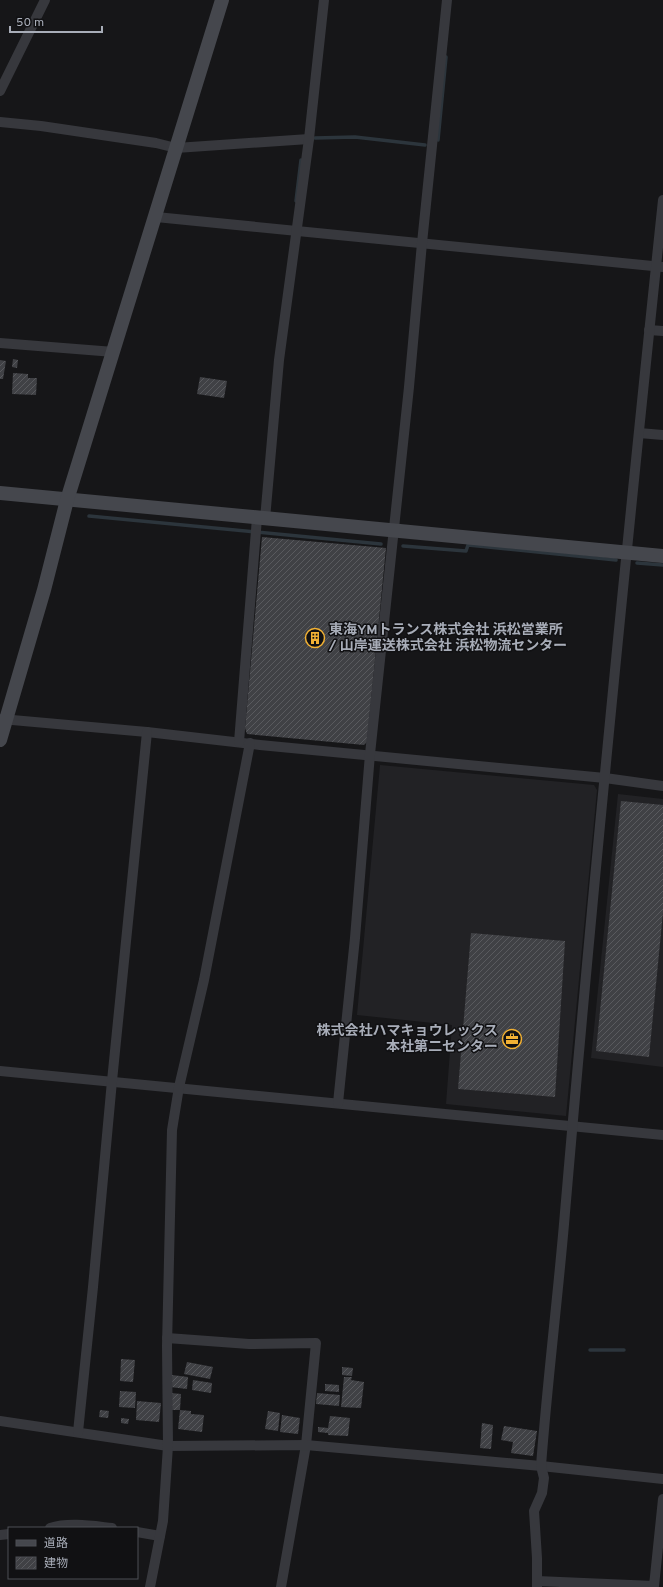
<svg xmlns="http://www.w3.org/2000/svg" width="663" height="1587" font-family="Overpass,'Noto Sans JP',sans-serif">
	<defs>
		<pattern id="building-hatch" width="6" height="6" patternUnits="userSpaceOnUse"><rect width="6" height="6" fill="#404145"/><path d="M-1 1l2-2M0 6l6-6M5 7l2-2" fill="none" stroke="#595a5e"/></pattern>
	</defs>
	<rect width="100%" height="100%" fill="#161618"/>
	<g fill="#222225">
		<path d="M380,765l214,20 3,5 -31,326 -120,-12 6,-79 -95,-10z"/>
		<path d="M618,794l45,5v268l-72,-9z"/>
	</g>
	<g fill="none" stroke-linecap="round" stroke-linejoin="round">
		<g stroke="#2c353c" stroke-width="3.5">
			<path d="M315,138l40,-1 70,8"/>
			<path d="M438,140l8,-83"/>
			<path d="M296,201l5,-41"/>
			<path d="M89,516l292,28"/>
			<path d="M403,546l63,5 2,-6 148,15"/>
			<path d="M637,563l26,2"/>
			<path d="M590,1350h34"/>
		</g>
	</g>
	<g fill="url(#building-hatch)">
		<path d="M13,359l5,1 -1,8 -5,-1z"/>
		<path d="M0,360l6,1 -3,18h-3z"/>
		<path d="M13,373l15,1v4h9l-1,17 -24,-1z"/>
		<path d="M200,377l27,4 -3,17 -27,-4z"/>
		<path d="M262,537l124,11 -19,194 -3,3 -117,-11 -2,-6z"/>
		<path d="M621,801l42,4v107l-14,145 -53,-6z"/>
		<path d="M471,933l94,8 -10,156 -97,-8z"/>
		<path d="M121,1359l14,1 -2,22 -13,-1z"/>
		<path d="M187,1362l26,5 -3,12 -26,-5z"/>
		<path d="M342,1367l11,1 -1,8 -10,-1z"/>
		<path d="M172,1375l16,2 -1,12 -17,-2z"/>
		<path d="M344,1377h8l-1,3 13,2 -3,26 -20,-1z"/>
		<path d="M193,1380l19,3 -1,10 -19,-3z"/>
		<path d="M325,1384l14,1v7l-14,-1z"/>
		<path d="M120,1391l16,1 -1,16 -16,-1z"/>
		<path d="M171,1393l10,1 -1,16h-10z"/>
		<path d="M317,1393l23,2 -1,11 -23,-2z"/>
		<path d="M137,1401l24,2 -2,19 -23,-2z"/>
		<path d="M100,1410l9,1 -1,7 -9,-1z"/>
		<path d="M180,1410l11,1v3l13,1 -2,17 -24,-3z"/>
		<path d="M268,1411l12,2 -2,18 -13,-2z"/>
		<path d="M282,1415l18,3 -2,16 -18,-2z"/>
		<path d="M330,1416l20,2 -2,18 -20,-1v-2l-10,-1v-5l10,1z"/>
		<path d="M121,1418l8,1 -1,5 -7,-1z"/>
		<path d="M482,1423l11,2 -2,24 -11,-1z"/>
		<path d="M504,1426l33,5 -4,25 -22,-3 2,-11 -12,-2z"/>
	</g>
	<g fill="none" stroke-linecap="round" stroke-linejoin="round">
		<g stroke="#37383d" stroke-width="10">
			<path d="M0,91l45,-91"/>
			<path d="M0,122l41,4 115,17 20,5 133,-9"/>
			<path d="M156,217l507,50"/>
			<path d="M649,330l14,1"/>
			<path d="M0,343l114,9"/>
			<path d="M639,433l24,2"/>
			<path d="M265,519l14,-159 30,-221 15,-139"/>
			<path d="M1,719l146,13 113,13 345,33 58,8"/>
			<path d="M239,742l18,-224"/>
			<path d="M0,1071l663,64"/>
			<path d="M338,1103l17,-165 15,-184 39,-367 13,-144 25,-243"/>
			<path d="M167,1338l82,6 67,-1 -10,102 -25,142"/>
			<path d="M0,1421l168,25 138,-1 235,21 122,13"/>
			<path d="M78,1432l15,-145 19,-206 35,-349"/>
			<path d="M50,1528c19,-6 43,-2 62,0"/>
			<path d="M137,1532l23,4"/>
			<path d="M0,1535l9,-1"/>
			<path d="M537,1581l117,5 9,-87"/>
			<path d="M150,1587l13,-66 5,-75 -1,-100 5,-216 7,-43 25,-107 46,-237"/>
			<path d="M537,1587v-29l-3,-47 8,-18 2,-15 -3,-12c6,-81 16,-161 23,-242 29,-342 63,-683 99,-1024"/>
		</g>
		<g stroke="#45474d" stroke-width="14">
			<path d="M0,493l663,63"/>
			<path d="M0,740l44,-150 23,-90 155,-500"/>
		</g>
	</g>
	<defs>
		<g id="building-ring" transform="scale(1)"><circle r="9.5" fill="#111113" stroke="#f2b134" stroke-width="1.5"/><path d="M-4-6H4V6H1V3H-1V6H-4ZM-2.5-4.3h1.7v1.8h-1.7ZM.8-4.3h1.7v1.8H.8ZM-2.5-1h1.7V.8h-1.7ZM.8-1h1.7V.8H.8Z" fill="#f2b134"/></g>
		<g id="office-ring" transform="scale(1)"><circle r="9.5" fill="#111113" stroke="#f2b134" stroke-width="1.5"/><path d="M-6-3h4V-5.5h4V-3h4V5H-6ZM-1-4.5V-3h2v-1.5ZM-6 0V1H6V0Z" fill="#f2b134"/></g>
	</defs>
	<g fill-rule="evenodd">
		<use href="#building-ring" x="315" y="638"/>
		<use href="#office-ring" x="512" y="1039"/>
	</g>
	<g text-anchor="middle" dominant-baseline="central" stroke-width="3" stroke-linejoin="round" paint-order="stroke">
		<g font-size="14" font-weight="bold" fill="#a8adb8" stroke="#111113" text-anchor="start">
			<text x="329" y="630">東海YMトランス株式会社 浜松営業所<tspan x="329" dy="16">/ 山岸運送株式会社 浜松物流センター</tspan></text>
			<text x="498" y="1031" text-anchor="end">株式会社ハマキョウレックス<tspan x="498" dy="16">本社第二センター</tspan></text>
		</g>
	</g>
	<rect x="8" y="1527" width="130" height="52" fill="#111113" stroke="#4d4f55"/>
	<rect x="16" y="1540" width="20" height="6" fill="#45474d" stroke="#4d4f55"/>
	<text x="44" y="1547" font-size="12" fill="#a8adb8">道路</text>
	<rect x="16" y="1557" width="20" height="12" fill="url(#building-hatch)" stroke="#4d4f55"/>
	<text x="44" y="1567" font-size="12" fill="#a8adb8">建物</text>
	<path d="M10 26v6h92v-6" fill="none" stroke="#a8adb8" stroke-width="2"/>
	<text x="16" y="26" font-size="12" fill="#a8adb8" stroke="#111113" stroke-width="3" paint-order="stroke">50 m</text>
</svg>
